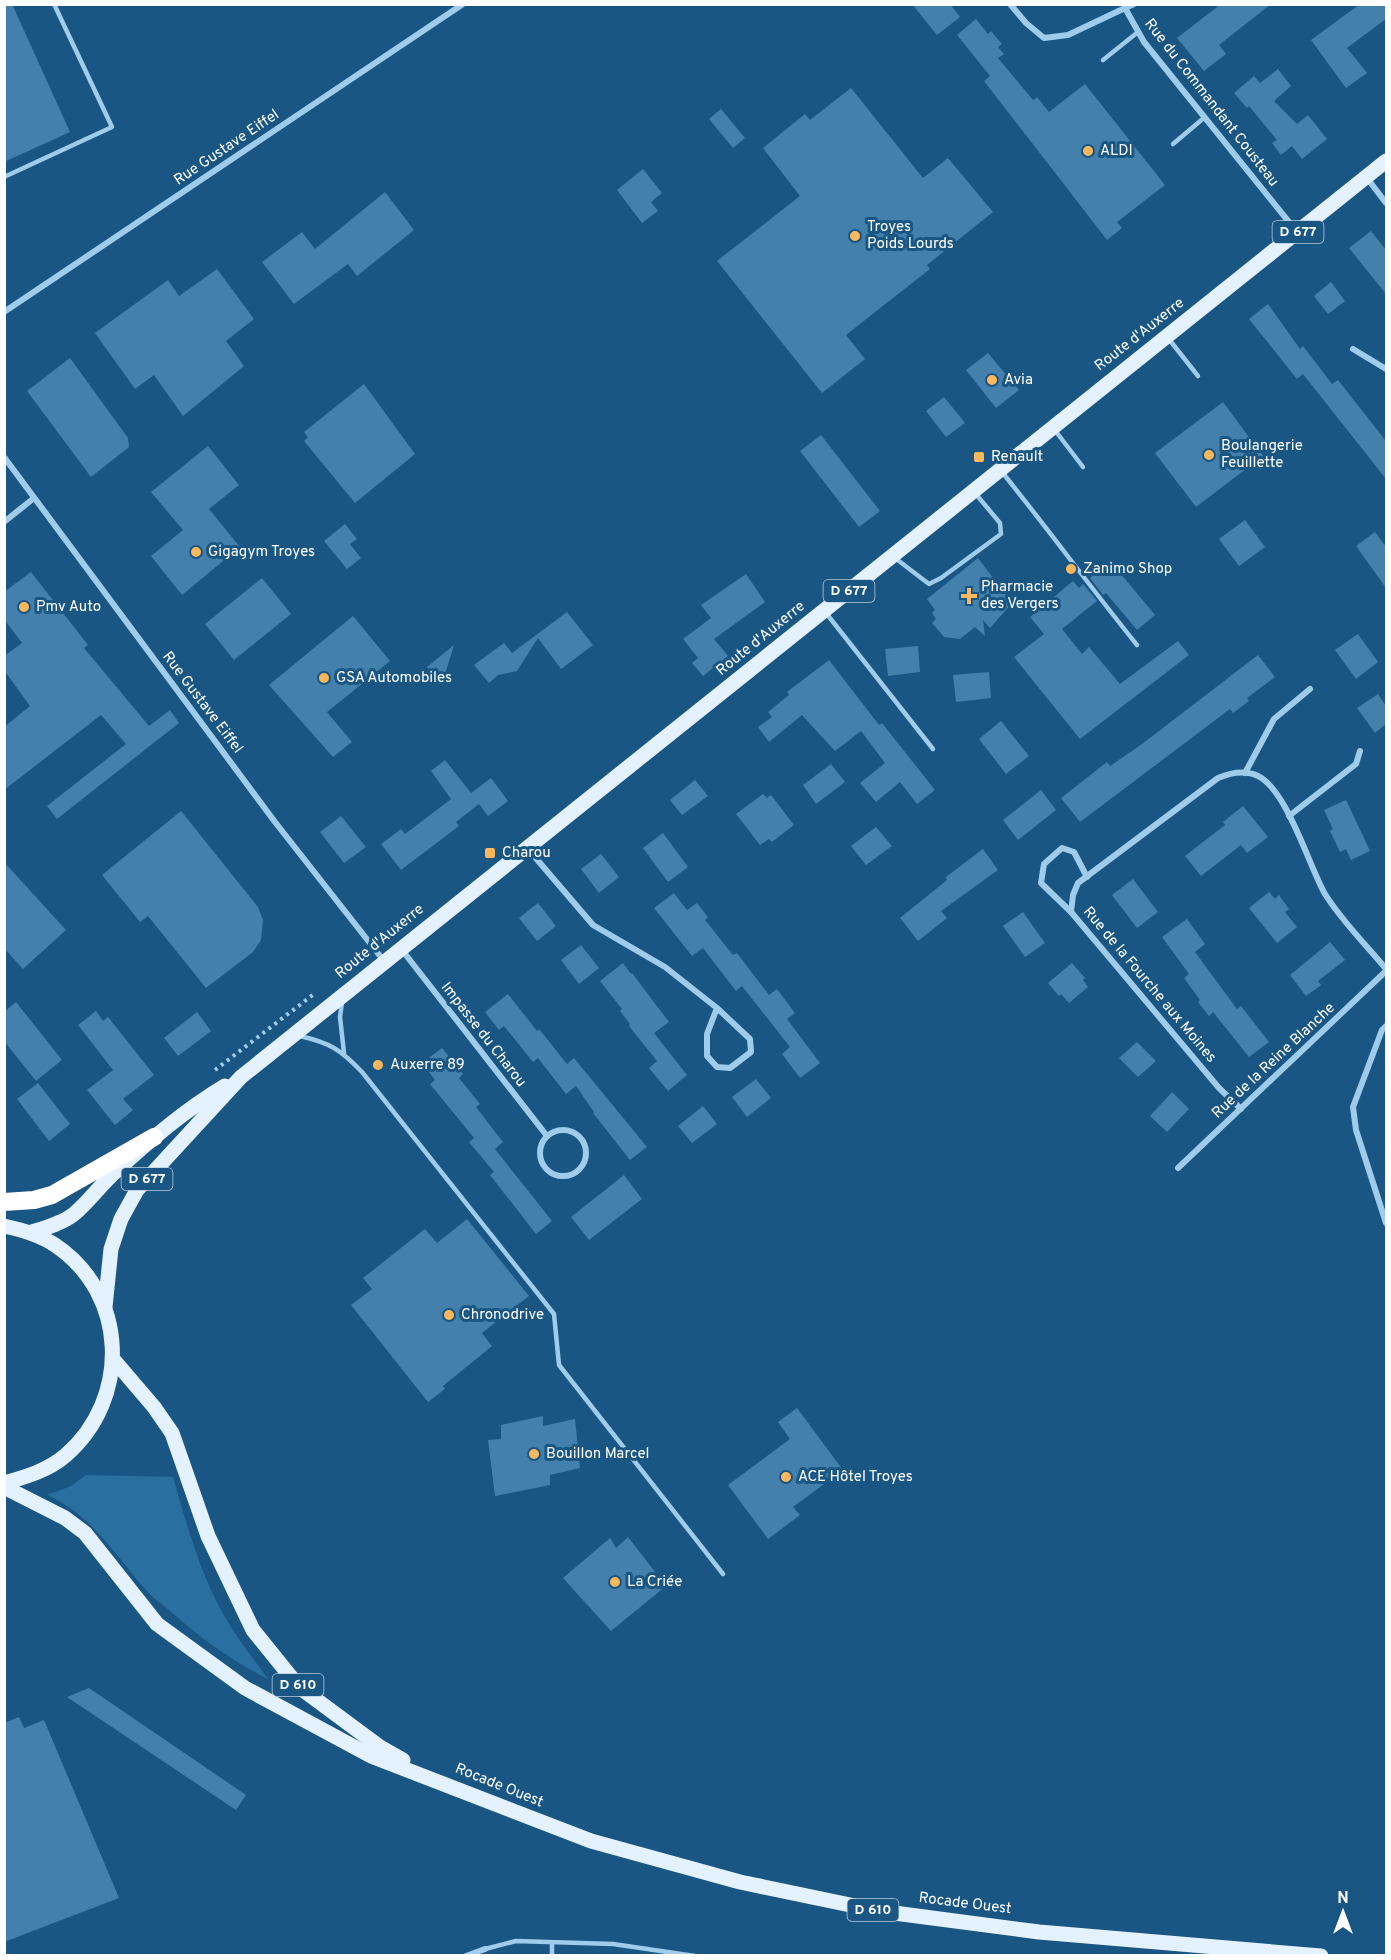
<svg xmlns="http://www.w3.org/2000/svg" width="1391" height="1960" font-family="Overpass,sans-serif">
	<rect width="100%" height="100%" fill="#1a5683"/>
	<path fill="#296fa0" d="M86,1475l87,2c14,49 30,107 58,150 11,18 25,35 37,52 -36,-18 -68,-41 -98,-68 -8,-7 -17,-13 -24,-21 -31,-35 -55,-76 -99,-95l24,-9z"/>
	<g fill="#4380ac">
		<path d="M4,4h8l58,128 -66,30z"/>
		<path d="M912,4h38l10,13 -23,18z"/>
		<path d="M1221,4h50l-52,41 7,9 -22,17 -27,-33z"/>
		<path d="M1360,4h26v15l-39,29 20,25 -21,15 -35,-48z"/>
		<path d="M976,19l12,15 3,-3 11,13 -4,3 6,7 -6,4 35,42 4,-3 12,15 36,-28 80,101 -48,37 5,6 -15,12 -123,-159 6,-5 -33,-41z"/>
		<path d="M1278,69l13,17 -17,15 23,23 11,-9 19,24 -25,20 -10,-13 -11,9 -9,-12 5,-3 -28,-34 -2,2 -13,-15 20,-17 6,7z"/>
		<path d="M851,88l72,90 25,-20 45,54 -66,53 3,4 -84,66 19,24 -43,34 -105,-132 83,-65 -37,-48 42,-34 5,6z"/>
		<path d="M721,109l24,29 -12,10 -24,-29z"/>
		<path d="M643,169l19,24 -11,9 7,9 -16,12 -25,-33z"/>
		<path d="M385,192l29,38 -57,46 -9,-12 -54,40 -32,-42 40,-30 13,17z"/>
		<path d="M1371,231l15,19v44l-37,-46z"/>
		<path d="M217,269l37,50 -28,22 18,25 -61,50 -29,-41 -19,14 -40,-56 73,-53 11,16z"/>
		<path d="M1331,282l14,19 -17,13 -14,-18z"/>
		<path d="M1268,304l32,45 3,-3 29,38 6,-4 48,61v38l-83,-105 -6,5 -48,-60z"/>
		<path d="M988,353l31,37 -23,18 -30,-38z"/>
		<path d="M70,358l58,80 1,9 -38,30 -64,-86z"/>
		<path d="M364,384l51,70 -60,49 -51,-62 4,-4 -4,-5z"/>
		<path d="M944,397l21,26 -19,14 -20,-26z"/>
		<path d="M1223,402l40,54 -67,51 -41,-54z"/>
		<path d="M821,435l59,76 -21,16 -59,-76z"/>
		<path d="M208,446l31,39 -30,24 31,38 -58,48 -31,-39 32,-26 -32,-38z"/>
		<path d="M1245,520l20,27 -26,19 -20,-27z"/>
		<path d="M345,524l12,15 -7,5 11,14 -14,11 -23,-28z"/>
		<path d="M1375,532l11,15v41l-30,-42z"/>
		<path d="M978,558l34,45 -22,25 -7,-8 2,16 -10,-9 -15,12 -16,-2 -12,-14 4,-4 -4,-6 3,-3 -8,-11z"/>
		<path d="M1110,561l45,54 -18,15 -31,-37 -3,2 -13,-17z"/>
		<path d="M31,572l57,73 -4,3 65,78 21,-16 9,13 -122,96 -10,-13 79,-62 -25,-29 -97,75v-63l26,-21 -26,-36v-14l18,-13 -18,-24v-27z"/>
		<path d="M746,574l19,28 -51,37 14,17 -25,20 -11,-13 6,-5 -15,-19 28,-21 -10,-13z"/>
		<path d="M262,578l29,36 -57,46 -29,-36z"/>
		<path d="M1073,581l6,7 4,-4 14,17 -35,28 20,25 7,-7 31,37 58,-43 11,14 -109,84 -66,-82 30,-23 -14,-17z"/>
		<path d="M567,612l26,33 -32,24 -23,-31 -21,33 -19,4 -9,8 -15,-18 30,-22 8,10z"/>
		<path d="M353,616l37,45 -63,51 25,30 -19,15 -64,-72z"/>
		<path d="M1358,634l20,28 -22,17 -21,-29z"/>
		<path d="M454,645l-12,39 -15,-17z"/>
		<path d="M918,646l2,26 -32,4 -3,-27z"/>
		<path d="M1258,655l17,22 -28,21 2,3 -16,12 -3,-4 -150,113 -19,-24 46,-36 3,4 32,-22z"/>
		<path d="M829,660l50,65 3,-2 53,67 -18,14 -17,-22 -24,20 -16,-19 25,-20 -24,-32 -26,20 -33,-36 -33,27 -11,-15 14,-10 -4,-5 21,-17 -2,-3z"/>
		<path d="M989,672l2,26 -35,4 -3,-27z"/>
		<path d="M1378,694l8,12v18l-11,9 -18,-25z"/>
		<path d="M1001,721l28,35 -23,18 -27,-35z"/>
		<path d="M445,760l26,33 20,-15 17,23 -20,15 -9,-12 -23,18 3,4 -58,44 -20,-26 20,-15 4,5 46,-35 -20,-28z"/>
		<path d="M831,764l14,18 -29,22 -13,-19z"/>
		<path d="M695,780l13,16 -26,19 -12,-15z"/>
		<path d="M1041,790l15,20 -38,30 -15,-20z"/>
		<path d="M763,794l4,4 4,-3 23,30 -22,17 -3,-3 -9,6 -24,-31z"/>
		<path d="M1346,800l24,51 -19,9 -5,-11 -6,3 -10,-21 3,-2 -9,-19z"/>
		<path d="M1243,806l25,31 -21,16 -6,-8 -40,31 -16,-20 40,-31 -2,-3z"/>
		<path d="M181,811l77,96 5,13 -2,20 -8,12 -47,36 -58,-72 -8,6 -38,-47z"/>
		<path d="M341,816l25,31 -22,16 -24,-31z"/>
		<path d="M876,827l16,19 -26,19 -15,-19z"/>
		<path d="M663,833l25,34 -20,15 -25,-34z"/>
		<path d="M983,849l15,21 -57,41 6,7 -29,23 -18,-23 47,-38 -1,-3z"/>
		<path d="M601,854l18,23 -20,16 -18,-24z"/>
		<path d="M4,862l62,68 -43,39 -19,-21z"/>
		<path d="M1133,879l25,33 -21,16 -25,-33z"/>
		<path d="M1269,892l6,7 4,-4 10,14 -4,3 12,15 -20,16 -28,-35z"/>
		<path d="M674,893l13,17 10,-7 11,14 -3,3 28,35 4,-2 32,42 8,-6 18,24 -8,6 33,44 -20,15 -18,-24 8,-7 -48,-61 -6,5 -33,-43 -11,8 -38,-48z"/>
		<path d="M538,903l18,23 -19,15 -18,-23z"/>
		<path d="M1023,912l22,31 -20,14 -22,-31z"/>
		<path d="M1187,919l18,25 -10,8 42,57 4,-3 28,36 -20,15 -36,-45 -4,4 -11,-14 2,-2 -16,-22 5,-4 -27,-37z"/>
		<path d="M1330,942l15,18 -27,21 3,4 -15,11 -16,-21z"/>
		<path d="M581,945l18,23 -20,16 -18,-24z"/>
		<path d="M623,963l8,11 1,-1 37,49 -15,11 33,42 -19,16 -19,-23 8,-7 -28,-35 1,-2 -10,-13 2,-2 -22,-28z"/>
		<path d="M1072,963l13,15 -2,2 5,7 -19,16 -8,-9 -2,2 -11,-13z"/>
		<path d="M508,994l29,37 2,-2 28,35 7,-6 73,89 -17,13 -37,-47 1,-1 -18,-26 -10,8 -28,-36 -5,4 -29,-36 -5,4 -14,-18z"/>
		<path d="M16,1002l46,58 -26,21 -32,-40v-29z"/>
		<path d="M96,1011l7,10 5,-4 46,58 -31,24 10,11 -18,15 -28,-35 26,-20 -35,-45z"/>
		<path d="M197,1012l14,19 -33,25 -14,-18z"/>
		<path d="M1137,1042l19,19 -18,16 -19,-19z"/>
		<path d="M442,1048l21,26 -4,4 21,26 -4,3 27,35 -8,7 57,72 -16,13 -46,-59 4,-3 -25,-30 5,-4 -44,-54 5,-4 -13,-17z"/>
		<path d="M756,1079l15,19 -24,19 -15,-20z"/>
		<path d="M38,1083l32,41 -21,17 -32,-42z"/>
		<path d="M1172,1092l17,17 -22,23 -17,-16z"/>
		<path d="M703,1106l14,18 -25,19 -14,-17z"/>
		<path d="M624,1175l18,24 -53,41 -18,-23z"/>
		<path d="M467,1219l62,77 -47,37 10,13 -49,40 2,3 -17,13 -77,-97 21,-16 -9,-11 62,-49 12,14z"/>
		<path d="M797,1408l46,62 -50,37 7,8 -32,24 -40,-54 62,-46 -12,-17z"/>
		<path d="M543,1416v10l32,-7 5,49 -30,7v10l-55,11 -7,-56 13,-1v-14z"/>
		<path d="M628,1537l38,49 -55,45 -48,-53 47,-40 6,10z"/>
		<path d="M89,1688l157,107 -10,15 -169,-113z"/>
		<path d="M19,1717l5,11 20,-8 75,178 -115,44v-219z"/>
	</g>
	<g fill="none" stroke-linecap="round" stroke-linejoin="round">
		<path stroke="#9fcceb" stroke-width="4" stroke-dasharray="3 4.5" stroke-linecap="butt" d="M215,1070l99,-76"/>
		<g stroke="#9fcceb" stroke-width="4.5">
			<path d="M1103,60l35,-28"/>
			<path d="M1173,144l32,-27"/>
			<path d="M4,177l108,-50 -58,-123"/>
			<path d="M1168,338l30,38"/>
			<path d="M1054,429l29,38"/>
			<path d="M1002,472c46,57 89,116 135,173"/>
			<path d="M895,558l34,26 12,-6 60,-44 -1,-11 -25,-30"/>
			<path d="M826,613l107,136"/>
			<path d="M342,1003l-2,14 4,36"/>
			<path d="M300,1036c30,7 40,13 62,36l192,242 5,51 164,209"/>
			<path d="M552,1943v13"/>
			<path d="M485,1949l31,-8 97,3 82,12"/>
		</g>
		<g stroke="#9fcceb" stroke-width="6">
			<path d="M1010,4l16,19 18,15 24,-3 57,-27 19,34 153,190"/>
			<path d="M1125,8l9,-4"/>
			<path d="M1367,178l19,25"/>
			<path d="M4,312l459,-308"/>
			<path d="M1353,349l33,20"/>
			<path d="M4,457l271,365 109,139"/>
			<path d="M4,522l30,-24"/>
			<path d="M1245,773l29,-54 36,-30"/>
			<path d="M1289,816l67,-52 4,-13"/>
			<path d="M528,849l65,76 72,42 52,41 33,31 1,13 -21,16 -13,-1 -10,-11v-22l10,-26"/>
			<path d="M1071,912l-30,-29 3,-19 18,-16 12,4 13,25"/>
			<path d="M402,950l145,186"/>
			<path d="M1386,1026l-4,4 -29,77 3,23 30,93"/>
			<path d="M1241,1109l-22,-21 -148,-176 2,-17 5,-12 140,-105c12,-5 27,-8 40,-2 29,14 51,90 67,118 16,26 42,52 61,75"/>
			<circle cx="563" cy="1153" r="23"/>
			<path d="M1178,1168l208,-197"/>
			<path d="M466,1956l19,-7"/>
		</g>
		<g stroke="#e4f2ff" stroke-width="15">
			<path d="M4,1226c19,4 36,9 51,19 73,49 76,153 11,210 -17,15 -40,22 -62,28"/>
			<path d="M32,1232c13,-4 31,-9 42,-18 15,-12 27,-30 42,-43 34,-31 69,-61 109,-85"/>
			<path d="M105,1307l6,-58 10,-30 16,-29 104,-113 1145,-916"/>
			<path d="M113,1359l41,48 18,26 36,103 45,94 46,57 81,60 23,13"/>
			<path d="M4,1487l61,31 20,15 72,91 88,64 126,68 220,85 149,41 139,29 160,21 282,24"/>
		</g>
		<path stroke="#fff" stroke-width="18" d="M4,1202l30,-2 18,-5 102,-58"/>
	</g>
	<g fill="#fdb85b" stroke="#1a5683" stroke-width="2">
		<circle cx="1088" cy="151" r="6"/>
		<circle cx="855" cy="236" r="6"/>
		<circle cx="992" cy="380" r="6"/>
		<circle cx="1209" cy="455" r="6"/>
		<rect x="973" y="451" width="12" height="12" rx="3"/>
		<circle cx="196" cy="552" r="6"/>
		<circle cx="1071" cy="569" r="6"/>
		<path d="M966 587h6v6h6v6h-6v6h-6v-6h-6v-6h6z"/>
		<circle cx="24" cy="607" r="6"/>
		<circle cx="324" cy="678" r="6"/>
		<rect x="484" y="847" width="12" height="12" rx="3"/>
		<circle cx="378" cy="1065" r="6"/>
		<circle cx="449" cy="1315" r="6"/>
		<circle cx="534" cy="1454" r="6"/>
		<circle cx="786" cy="1477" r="6"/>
		<circle cx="615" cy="1582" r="6"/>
	</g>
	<g text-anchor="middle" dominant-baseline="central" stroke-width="6" stroke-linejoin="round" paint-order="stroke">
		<g fill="#1a5683" stroke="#baccda" stroke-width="1.5">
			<rect x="1272.5" y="221" width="51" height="22" rx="4.5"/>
			<rect x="823.5" y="580" width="51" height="22" rx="4.5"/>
			<rect x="121.5" y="1168" width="51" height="22" rx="4.5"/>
			<rect x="272.5" y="1674" width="51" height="22" rx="4.5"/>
			<rect x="847.5" y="1899" width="51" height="22" rx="4.5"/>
		</g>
		<g font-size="14" font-weight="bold" fill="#fff">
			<text x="1298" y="232">D 677</text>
			<text x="849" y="591">D 677</text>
			<text x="147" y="1179">D 677</text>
			<text x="298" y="1685">D 610</text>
			<text x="873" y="1910">D 610</text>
		</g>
		<g font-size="15" fill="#fff" stroke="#1a5683">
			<text transform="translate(1211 103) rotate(52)">Rue du Commandant Cousteau</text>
			<text transform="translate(227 148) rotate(-34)">Rue Gustave Eiffel</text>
			<text transform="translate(1140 335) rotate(-38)">Route d'Auxerre</text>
			<text transform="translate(761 639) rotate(-39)">Route d'Auxerre</text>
			<text transform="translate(202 703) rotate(53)">Rue Gustave Eiffel</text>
			<text transform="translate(380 942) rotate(-39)">Route d'Auxerre</text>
			<text transform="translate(1149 985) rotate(50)">Rue de la Fourche aux Moines</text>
			<text transform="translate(483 1035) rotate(52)">Impasse du Charou</text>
			<text transform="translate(1274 1061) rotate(-43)">Rue de la Reine Blanche</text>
			<text transform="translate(499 1786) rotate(22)">Rocade Ouest</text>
			<text transform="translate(965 1904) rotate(7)">Rocade Ouest</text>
		</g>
		<g font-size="15" fill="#fff" stroke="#1a5683" text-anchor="start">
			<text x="1100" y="151">ALDI</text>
			<text x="867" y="227">Troyes<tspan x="867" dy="17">Poids Lourds</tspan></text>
			<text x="1004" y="380">Avia</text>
			<text x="1221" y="446">Boulangerie<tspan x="1221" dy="17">Feuillette</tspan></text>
			<text x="991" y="457">Renault</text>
			<text x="208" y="552">Gigagym Troyes</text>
			<text x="1083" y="569">Zanimo Shop</text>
			<text x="981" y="587">Pharmacie<tspan x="981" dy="17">des Vergers</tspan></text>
			<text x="36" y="607">Pmv Auto</text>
			<text x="336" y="678">GSA Automobiles</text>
			<text x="502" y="853">Charou</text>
			<text x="390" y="1065">Auxerre 89</text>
			<text x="461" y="1315">Chronodrive</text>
			<text x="546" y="1454">Bouillon Marcel</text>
			<text x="798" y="1477">ACE Hôtel Troyes</text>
			<text x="627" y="1582">La Criée</text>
		</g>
	</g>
	<rect width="1391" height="1960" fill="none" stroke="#ffffff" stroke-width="12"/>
	<g transform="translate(1343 1912)" stroke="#1a5683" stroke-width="4.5" paint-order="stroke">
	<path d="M0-4.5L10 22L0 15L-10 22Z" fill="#ffffff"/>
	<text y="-9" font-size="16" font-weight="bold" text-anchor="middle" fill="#ffffff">N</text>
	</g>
</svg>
